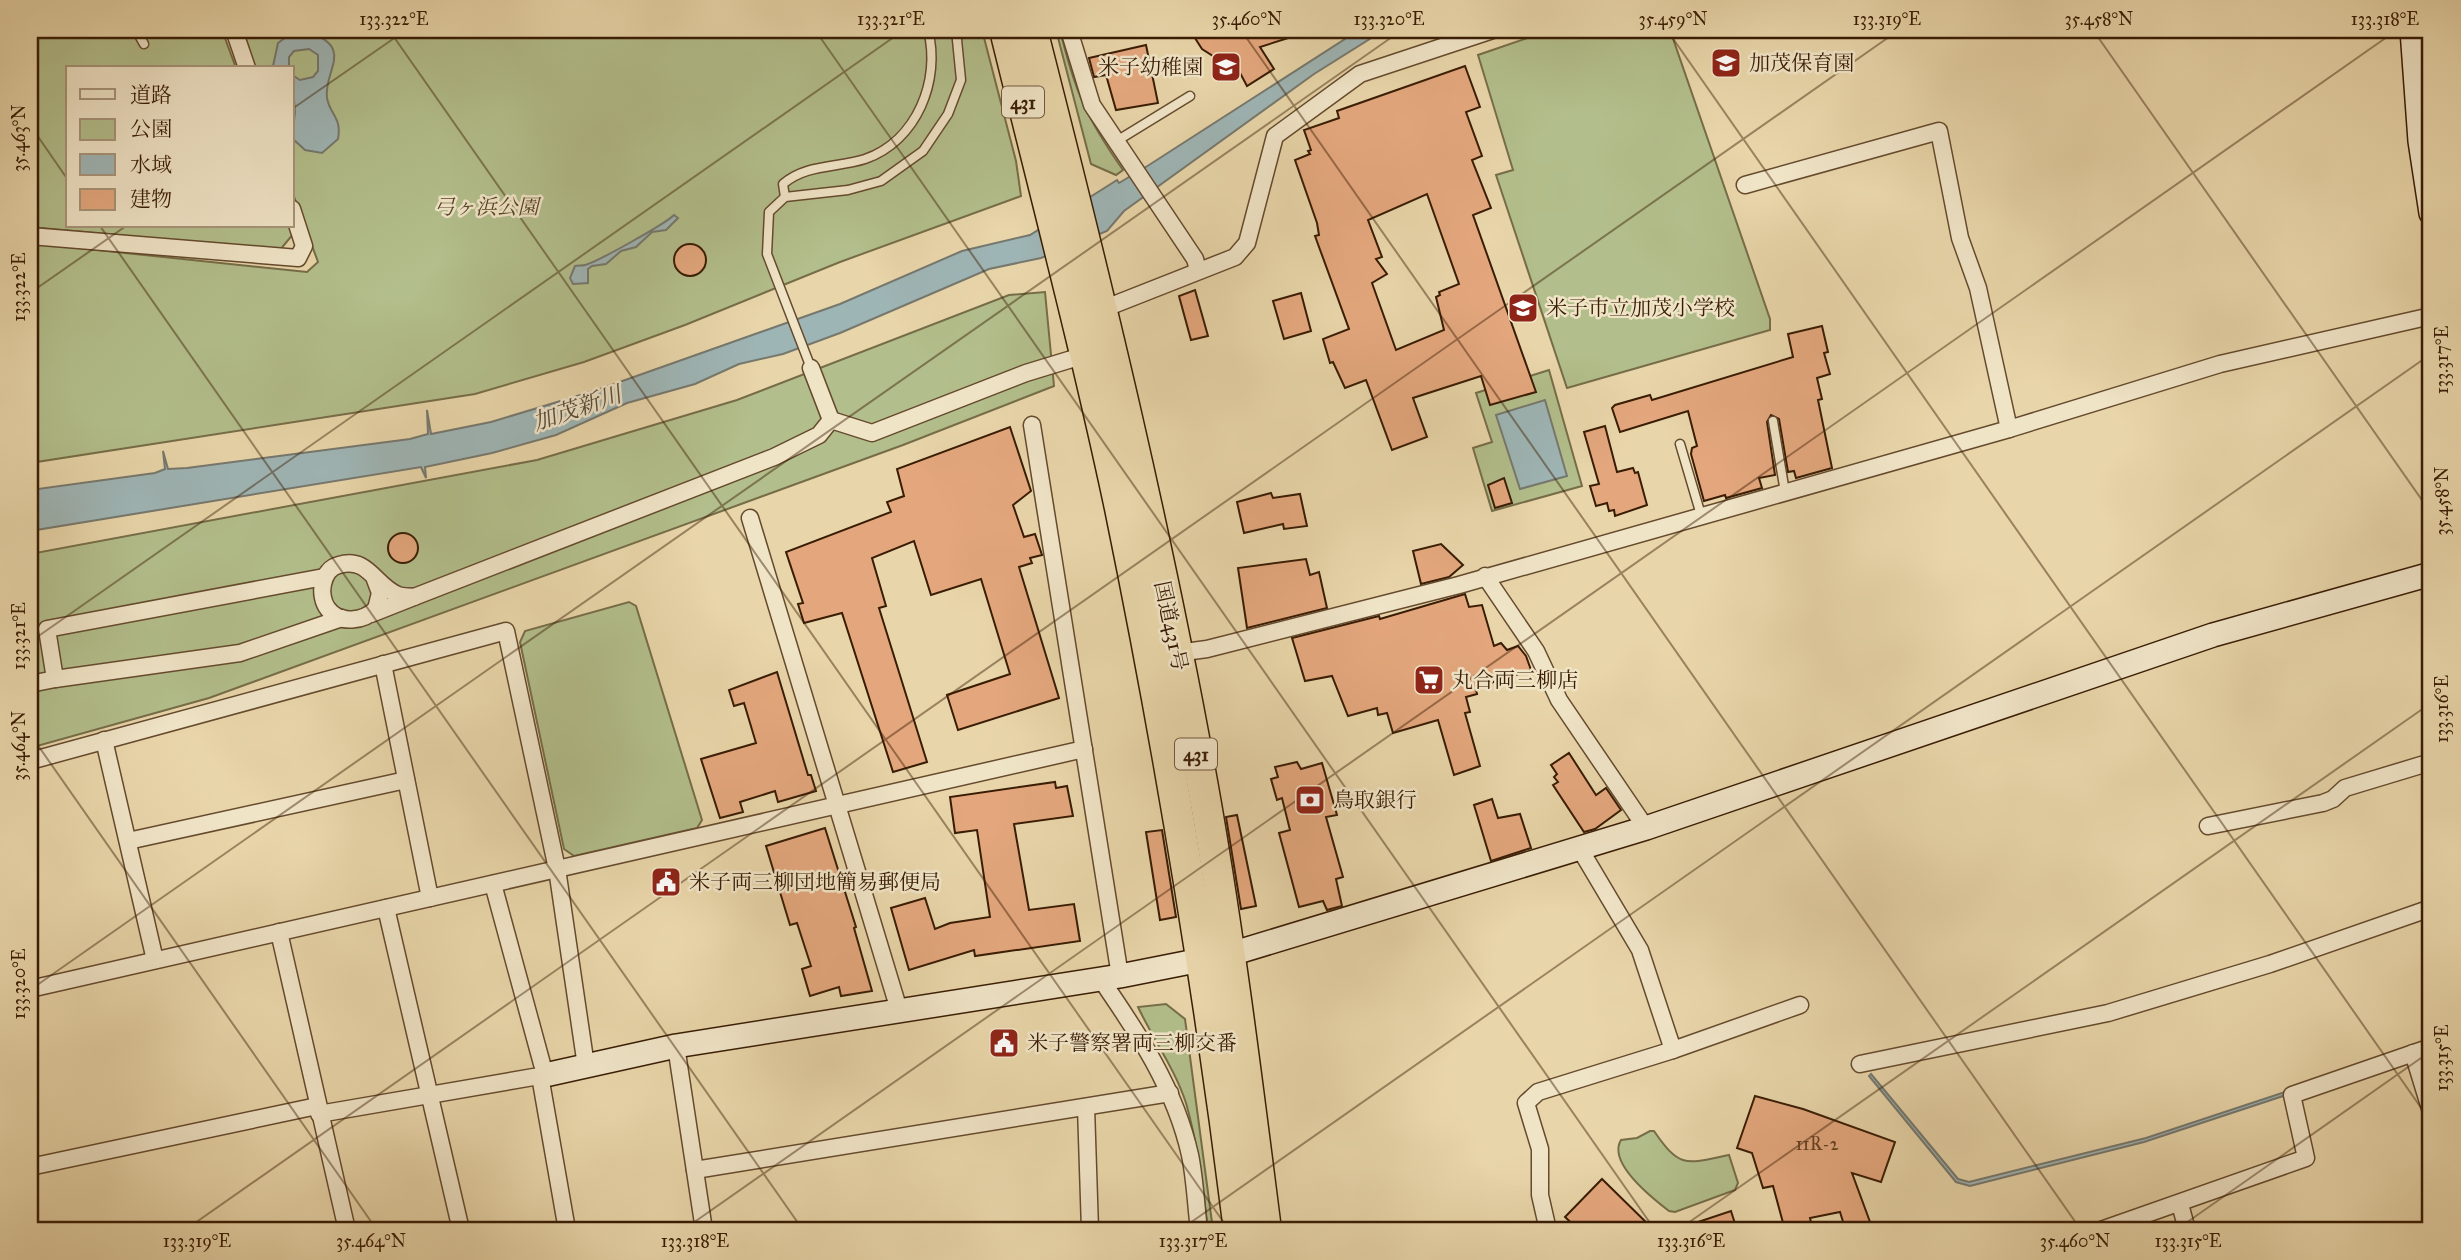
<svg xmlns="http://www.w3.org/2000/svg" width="2461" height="1260" font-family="'IM FELL Great Primer','Noto Serif JP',serif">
	<rect width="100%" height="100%" fill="#e8d5a9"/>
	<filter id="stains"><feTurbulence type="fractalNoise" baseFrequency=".00286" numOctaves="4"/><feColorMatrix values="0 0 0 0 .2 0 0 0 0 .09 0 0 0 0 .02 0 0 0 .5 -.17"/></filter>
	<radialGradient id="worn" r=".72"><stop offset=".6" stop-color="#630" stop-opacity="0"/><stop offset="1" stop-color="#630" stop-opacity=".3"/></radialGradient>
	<g fill="#b2be8b" stroke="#766d48" stroke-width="2">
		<path d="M30,30h192l14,38h-168v158h224l2,7 -14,17 -250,-23z"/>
		<path d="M243,30h739l34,131 5,35 -181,66 -155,63 -101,37 -109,32 -445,69v-220l277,29 11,-10 -26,-71v-123h-37z"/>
		<path d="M1056,30h4c15,62 26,87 63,140l-7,5 -25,-11z"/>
		<path d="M1551,30h119l100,289v11l-203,58 -71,-213 17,-5 -35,-115z"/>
		<path d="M1045,292l9,94 -151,59 -694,253 -179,50v-194l507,-94 200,-60 272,-105z"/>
		<path d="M1549,370l33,116 -90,25 -19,-63 19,-6 -16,-49z"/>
		<path d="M629,602l7,4 66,214 -5,8 -123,28 -10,-7 -44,-207 5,-11z"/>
		<path d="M1166,1004l19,15 28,211h-5c-5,-42 -10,-85 -22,-127 -11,-34 -33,-64 -48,-96z"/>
		<path d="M1650,1131h4c26,38 32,33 75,24l9,28 -3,7 -60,22 -6,-1c-17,-13 -62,-48 -48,-71l16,-2z"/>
	</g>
	<g fill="#9eb5b5" stroke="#76786e" stroke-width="2">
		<path d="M1359,30h25l-70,44 -190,137 -17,20 -66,27 -52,11 -149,64 -57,21 -44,10 -44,20 -68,19 -71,32 -64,18 -67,14 1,11 -5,-11 -391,64v-41l125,-17 10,-4 -2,-18 5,18 19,-1 223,-29 18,-5 -1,-24 4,24 60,-12 106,-32 243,-86 122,-53 68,-16 87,-55 2,3 30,-18z"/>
		<path d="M305,31c52,16 18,39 22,67 3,17 15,19 11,41l-16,14 -17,-3 -13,-12 3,-26 -3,-37 8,5 13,-3 5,-6v-16l-9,-6 -15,2 -5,6v11l-16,-2 5,-23 15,-11z"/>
		<path d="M674,215l4,3 -12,12 -14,2 -16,15 -15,4 -15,13 -14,2 -4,3v14l-15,1 -3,-6 5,-12c3,-1 7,0 10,-1 12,-3 80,-41 89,-50z"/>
		<path d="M1545,400l22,76 -47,13 -24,-74z"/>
		<path d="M1871,1074l87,105 11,3 177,-44 139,-46 1,3 -142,47 -174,44 -14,-4 -87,-106z"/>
	</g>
	<g fill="#e4a77d" stroke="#391c04" stroke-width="2" fill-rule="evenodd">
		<path d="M1196,30h107l1,3 -44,14 14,22 -27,17 -16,-30h-18l-11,-7 -9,-14 4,-1z"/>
		<path d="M1146,45l12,58 -42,7 -10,-35 -12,2 -5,-19z"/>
		<path d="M1465,66l15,41 -14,5 16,44 -10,4 19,48 -18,7 63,177 -46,13 -9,-29 -68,22 14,39 -35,13 -26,-70 -21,8 -12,-26 -3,1 -7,-24 26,-10 -34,-93 4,-1 -2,-12 -22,-63 15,-6 -2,-3 3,-1 -7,-20 35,-12 -2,-7zM1427,194l32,90 -20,8 1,3 -4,2 8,33 -48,20 -24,-67 15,-9 -11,-15 6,-2 -14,-37z"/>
		<circle cx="690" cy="260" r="16"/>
		<path d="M1195,290l13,46 -17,4 -12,-44z"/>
		<path d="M1301,293l10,38 -27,8 -11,-38z"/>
		<path d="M1822,326l6,26 -4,1 6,21 -13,4 5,21 -4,1 14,68 -36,10 -2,-7 -6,1 -9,-53 -8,-4 -4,7 8,53 -16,3 3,10 -36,10 -1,-3 -21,6 -13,-47 1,-6 5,-2 -9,-35 -68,21 -8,-24 3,-3 35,-10 2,5 141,-43 -5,-23z"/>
		<path d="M1605,426l12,46 16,-4 2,5 3,-1 9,33 -32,11 -1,-6 -5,1 -2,-8 -11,3 -6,-20 9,-2 -15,-52z"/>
		<path d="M1010,427l21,64 -18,14 11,32 11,-3 7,21 -12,3 2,5 -13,4 40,131 -101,32 -11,-35 63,-21 -29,-95 -50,16 -17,-54 -42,17 14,48 -7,2 48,154 -34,10 -51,-159 -38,10 -6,-19 5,-1 -17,-51 105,-40 -4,-10 17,-6 -7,-27z"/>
		<path d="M1504,478l8,25 -17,5 -7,-23z"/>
		<path d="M1271,493l2,5 27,-4 7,32 -23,3 -1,-5 -39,9 -7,-31z"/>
		<circle cx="403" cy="548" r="15"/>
		<path d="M1441,544l22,21 -14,12 -28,7 -8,-33z"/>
		<path d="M1306,559l4,16 9,-3 8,36 -80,20 -9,-60z"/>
		<path d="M1465,594l4,13 13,-2 12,41 7,-3 6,7 11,-4 8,10 5,14 -44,14 1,2 -12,4 1,4 -11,3 4,15 -5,1 15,53 -26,9 -16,-55 -45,13 -6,-20 -9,2 -1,-7 -29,8 -16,-40 -27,5 -13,-43 87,-22 1,3z"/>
		<path d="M777,672l31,103h3l5,16 -38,11 -3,-11 -35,11 3,10 -23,6 -19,-59 55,-16 -12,-40 -10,3 -5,-16z"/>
		<path d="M1569,753l27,42 10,-7 15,22 -26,19 -11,3 -31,-47 5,-3 -4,-5 3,-3 -6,-9z"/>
		<path d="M1297,762l4,7 21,-6 15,52 -11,2 17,60 -7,2 6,27 -15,4 -4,-9 -24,6 -20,-74 11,-3 -8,-32 -5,2 -6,-21 7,-2 -3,-10z"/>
		<path d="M1055,782l1,6 11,-2 6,30 -59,8 15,86 45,-6 6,37 -105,15 -1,-6 -65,20 -18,-62 34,-10 10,31 15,-6 40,-6 -13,-87 -22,3 -5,-36z"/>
		<path d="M1492,799l6,19 22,-4 11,34 -40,13 -17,-56z"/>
		<path d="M1237,815l19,91 -15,3 -15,-92z"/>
		<path d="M825,828l31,99 -2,1 18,63 -31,5 -2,-9 -29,9 -8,-27 9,-3 -14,-43 -7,2 -24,-79z"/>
		<path d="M1162,830l14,87 -16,3 -14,-88z"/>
		<path d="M1755,1096l48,13 92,33 -14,40 -29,-9 21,57h-35l6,-5 -4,-13 -30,6 3,12h-28l-12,-44 -10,2 -11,-35 -15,-5z"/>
		<path d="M1602,1179l52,51h-75l-14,-13z"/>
		<path d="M1731,1211l6,19h-54v-3z"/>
	</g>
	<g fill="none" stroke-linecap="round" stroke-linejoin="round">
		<g stroke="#654a2d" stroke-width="11">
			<g id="lane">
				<path d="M136,30l8,14"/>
				<path d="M1115,142l75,-46"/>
				<path d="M785,197l-2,-13c23,-20 54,-16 82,-25 52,-18 76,-79 63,-129"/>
				<path d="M811,368l-44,-114 2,-42 16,-15 63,-7 33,-9 42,-30 25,-37 13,-34 -5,-50"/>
				<path d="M1773,421l12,71"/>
				<path d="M1680,444l21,71"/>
			</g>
		</g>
		<g stroke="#654a2d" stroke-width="19">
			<g id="street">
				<path d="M234,30l13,38"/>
				<path d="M1069,30l23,75 103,154 3,11"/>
				<path d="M30,236l268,22 6,-12 -12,-37"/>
				<path d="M1103,309l132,-52 12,-14 28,-107 85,-62 133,-44"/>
				<path d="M831,420l41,13 154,-60 59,-18"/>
				<path d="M1032,425l88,551"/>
				<path d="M2009,429l211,-65 211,-48"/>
				<path d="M750,518l149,492"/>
				<path d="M1485,576l51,75 23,49 87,128"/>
				<path d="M324,577l-277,52 8,50 185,-26 102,-35"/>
				<path d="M414,597l360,-140 45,-22 12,-15 -20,-52"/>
				<path d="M371,614l43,-17c-4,-1 -11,0 -16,-2 -23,-9 -30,-39 -59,-30 -9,2 -14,10 -16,19 -2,8 0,19 5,25 12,16 36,12 48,0l4,-16 -6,-16"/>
				<path d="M1177,653l30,-4 252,-64 550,-156 -31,-141 -18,-50 -21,-107 -194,54"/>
				<path d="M383,664l47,234"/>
				<path d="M30,684l25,-5"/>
				<path d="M104,740l51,220"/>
				<path d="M30,761l476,-130 51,238 29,197"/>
				<path d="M2208,826l115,-23 10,-4 12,-11 86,-26"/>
				<path d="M128,841l278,-61"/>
				<path d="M1580,849l60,101 33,100 127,-45"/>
				<path d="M386,908l75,322"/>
				<path d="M279,932l68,298"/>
				<path d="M1100,978c38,55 75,110 90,177 5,24 6,51 9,75"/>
				<path d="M30,989l1054,-240"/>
				<path d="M676,1046l28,184"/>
				<path d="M2413,1053l18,59"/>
				<path d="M1860,1064l248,-51 162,-49 161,-56"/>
				<path d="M540,1076l27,154"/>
				<path d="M1086,1107l4,123"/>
				<path d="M319,1114l226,-39 -52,-191"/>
				<path d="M30,1167l287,-61"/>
				<path d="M695,1170l475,-77"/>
				<path d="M2180,1204l7,26"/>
				<path d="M1548,1230l-8,-35v-46l-14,-46 12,-11 135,-42"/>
				<path d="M2101,1230l205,-72 -14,-63 139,-48"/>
			</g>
		</g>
		<g stroke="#391c04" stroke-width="26">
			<g id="secondary">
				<path d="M2412,30l8,111 11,72"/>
				<path d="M545,1075l131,-29 444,-70 111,-22 415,-126 567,-193 218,-61"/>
			</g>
		</g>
		<g stroke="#391c04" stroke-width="33">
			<g id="highway">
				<path d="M1005,30c39,159 81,318 115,478 49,239 89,480 119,722"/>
				<path d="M1032,30c66,258 129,517 175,780 24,140 41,280 59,420"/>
			</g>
		</g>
		<use href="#lane" stroke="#f0e4c7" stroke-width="8"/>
		<use href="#street" stroke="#f0e4c7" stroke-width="16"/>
		<use href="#secondary" stroke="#f0e4c7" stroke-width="23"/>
		<use href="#highway" stroke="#e8d5a9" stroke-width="30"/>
	</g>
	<path fill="none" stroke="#391c04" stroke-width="2" stroke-opacity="0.45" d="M389,30l840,1200M815,30l840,1200M1241,30l840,1200M1667,30l764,1092M2093,30l338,483M292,109l114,-79M30,125l38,55M100,226l703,1004M30,293l96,-67M30,642l874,-612M30,734l347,496M30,990l1372,-960M185,1230l1714,-1200M683,1230l1714,-1200M1180,1230l1251,-876M1678,1230l753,-527M2176,1230l255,-179"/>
	<defs>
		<g id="school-square" transform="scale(1.575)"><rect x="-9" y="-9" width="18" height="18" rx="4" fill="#8f2418" stroke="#f0e4c7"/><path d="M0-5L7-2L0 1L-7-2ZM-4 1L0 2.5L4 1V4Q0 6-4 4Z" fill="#fff"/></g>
		<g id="supermarket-square" transform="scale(1.575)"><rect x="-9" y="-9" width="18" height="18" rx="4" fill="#8f2418" stroke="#f0e4c7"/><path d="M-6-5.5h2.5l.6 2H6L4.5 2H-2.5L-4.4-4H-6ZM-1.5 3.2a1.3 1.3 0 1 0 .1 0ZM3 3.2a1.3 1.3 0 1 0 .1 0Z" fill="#fff"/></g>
		<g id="bank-square" transform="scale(1.575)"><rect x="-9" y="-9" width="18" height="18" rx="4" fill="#8f2418" stroke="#f0e4c7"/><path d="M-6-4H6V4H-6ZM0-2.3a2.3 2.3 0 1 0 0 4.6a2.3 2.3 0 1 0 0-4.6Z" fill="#fff"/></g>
		<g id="civic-square" transform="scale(1.575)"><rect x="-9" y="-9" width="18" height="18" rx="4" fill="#8f2418" stroke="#f0e4c7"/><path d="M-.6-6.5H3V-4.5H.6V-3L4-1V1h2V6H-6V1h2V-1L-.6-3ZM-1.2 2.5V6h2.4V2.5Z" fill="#fff"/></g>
	</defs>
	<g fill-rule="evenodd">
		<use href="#school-square" x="1726" y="63"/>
		<use href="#school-square" x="1226" y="67"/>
		<use href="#school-square" x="1523" y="308"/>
		<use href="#supermarket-square" x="1429" y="680"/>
		<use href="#bank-square" x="1310" y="800"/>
		<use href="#civic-square" x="666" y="882"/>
		<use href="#civic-square" x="1004" y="1043"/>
	</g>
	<g text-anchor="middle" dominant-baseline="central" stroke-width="5" stroke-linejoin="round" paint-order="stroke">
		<g font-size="18" fill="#643f22">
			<text x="1817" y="1144">11R-2</text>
		</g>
		<g fill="#f0e4c7" stroke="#70583e" stroke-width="2">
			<rect x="1002" y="86.5" width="42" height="31" rx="5"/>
			<rect x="1175" y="738.5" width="42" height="31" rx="5"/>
		</g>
		<g font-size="19" font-weight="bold" fill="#391c04">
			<text x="1023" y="102">431</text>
			<text x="1196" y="754">431</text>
		</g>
		<g font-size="21" fill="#391c04" stroke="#f0e4c7" text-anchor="start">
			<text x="1749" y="63">加茂保育園</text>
			<text x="1203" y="67" text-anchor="end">米子幼稚園</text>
			<text x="1546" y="308">米子市立加茂小学校</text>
			<text x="1452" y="680">丸合両三柳店</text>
			<text x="1333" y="800">鳥取銀行</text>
			<text x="689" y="882">米子両三柳団地簡易郵便局</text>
			<text x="1027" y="1043">米子警察署両三柳交番</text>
		</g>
		<g font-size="21" font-style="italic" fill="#574426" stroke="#f0e4c7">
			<text x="486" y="207">弓ヶ浜公園</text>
		</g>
		<g font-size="21" fill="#391c04" stroke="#f0e4c7">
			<text transform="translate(1171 626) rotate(78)">国道431号</text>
		</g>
		<g font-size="23" font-style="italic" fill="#574a39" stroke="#f0e4c7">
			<text transform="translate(577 408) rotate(-19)">加茂新川</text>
		</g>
	</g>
	<rect width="2461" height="1260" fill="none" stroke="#e8d5a9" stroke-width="77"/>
	<rect x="66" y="66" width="228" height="161" fill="#f0e4c7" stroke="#a79479" stroke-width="2"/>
	<rect x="80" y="89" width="35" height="10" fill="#f0e4c7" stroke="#a79479" stroke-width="2"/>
	<text x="130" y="102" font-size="21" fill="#391c04">道路</text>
	<rect x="80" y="119" width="35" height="21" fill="#b2be8b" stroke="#a79479" stroke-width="2"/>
	<text x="130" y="136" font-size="21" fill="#391c04">公園</text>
	<rect x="80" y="154" width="35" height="21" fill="#9eb5b5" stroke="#a79479" stroke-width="2"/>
	<text x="130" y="172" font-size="21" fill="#391c04">水域</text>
	<rect x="80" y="189" width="35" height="21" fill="#e4a77d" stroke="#a79479" stroke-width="2"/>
	<text x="130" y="206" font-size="21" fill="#391c04">建物</text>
	<rect x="38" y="38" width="2384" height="1184" fill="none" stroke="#391c04" stroke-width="2.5"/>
	<g font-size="18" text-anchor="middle" fill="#391c04">
		<text x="394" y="25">133.322°E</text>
		<text x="891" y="25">133.321°E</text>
		<text x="1247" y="25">35.460°N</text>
		<text x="1389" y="25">133.320°E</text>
		<text x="1673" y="25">35.459°N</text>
		<text x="1887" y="25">133.319°E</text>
		<text x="2099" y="25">35.458°N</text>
		<text x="2385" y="25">133.318°E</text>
		<text transform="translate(19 138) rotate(-90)" y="6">35.463°N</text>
		<text transform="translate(19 287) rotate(-90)" y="6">133.322°E</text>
		<text transform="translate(2442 360) rotate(-90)" y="6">133.317°E</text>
		<text transform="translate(2442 501) rotate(-90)" y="6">35.458°N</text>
		<text transform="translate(19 636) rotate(-90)" y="6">133.321°E</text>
		<text transform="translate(2442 709) rotate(-90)" y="6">133.316°E</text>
		<text transform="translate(19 746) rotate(-90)" y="6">35.464°N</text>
		<text transform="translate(19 984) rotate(-90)" y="6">133.320°E</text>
		<text transform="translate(2442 1058) rotate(-90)" y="6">133.315°E</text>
		<text x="197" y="1247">133.319°E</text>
		<text x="371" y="1247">35.464°N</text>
		<text x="695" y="1247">133.318°E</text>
		<text x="1193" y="1247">133.317°E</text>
		<text x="1691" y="1247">133.316°E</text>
		<text x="2075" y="1247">35.460°N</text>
		<text x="2188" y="1247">133.315°E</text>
	</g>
	<rect width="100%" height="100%" filter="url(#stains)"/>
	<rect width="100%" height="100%" fill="url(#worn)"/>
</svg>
